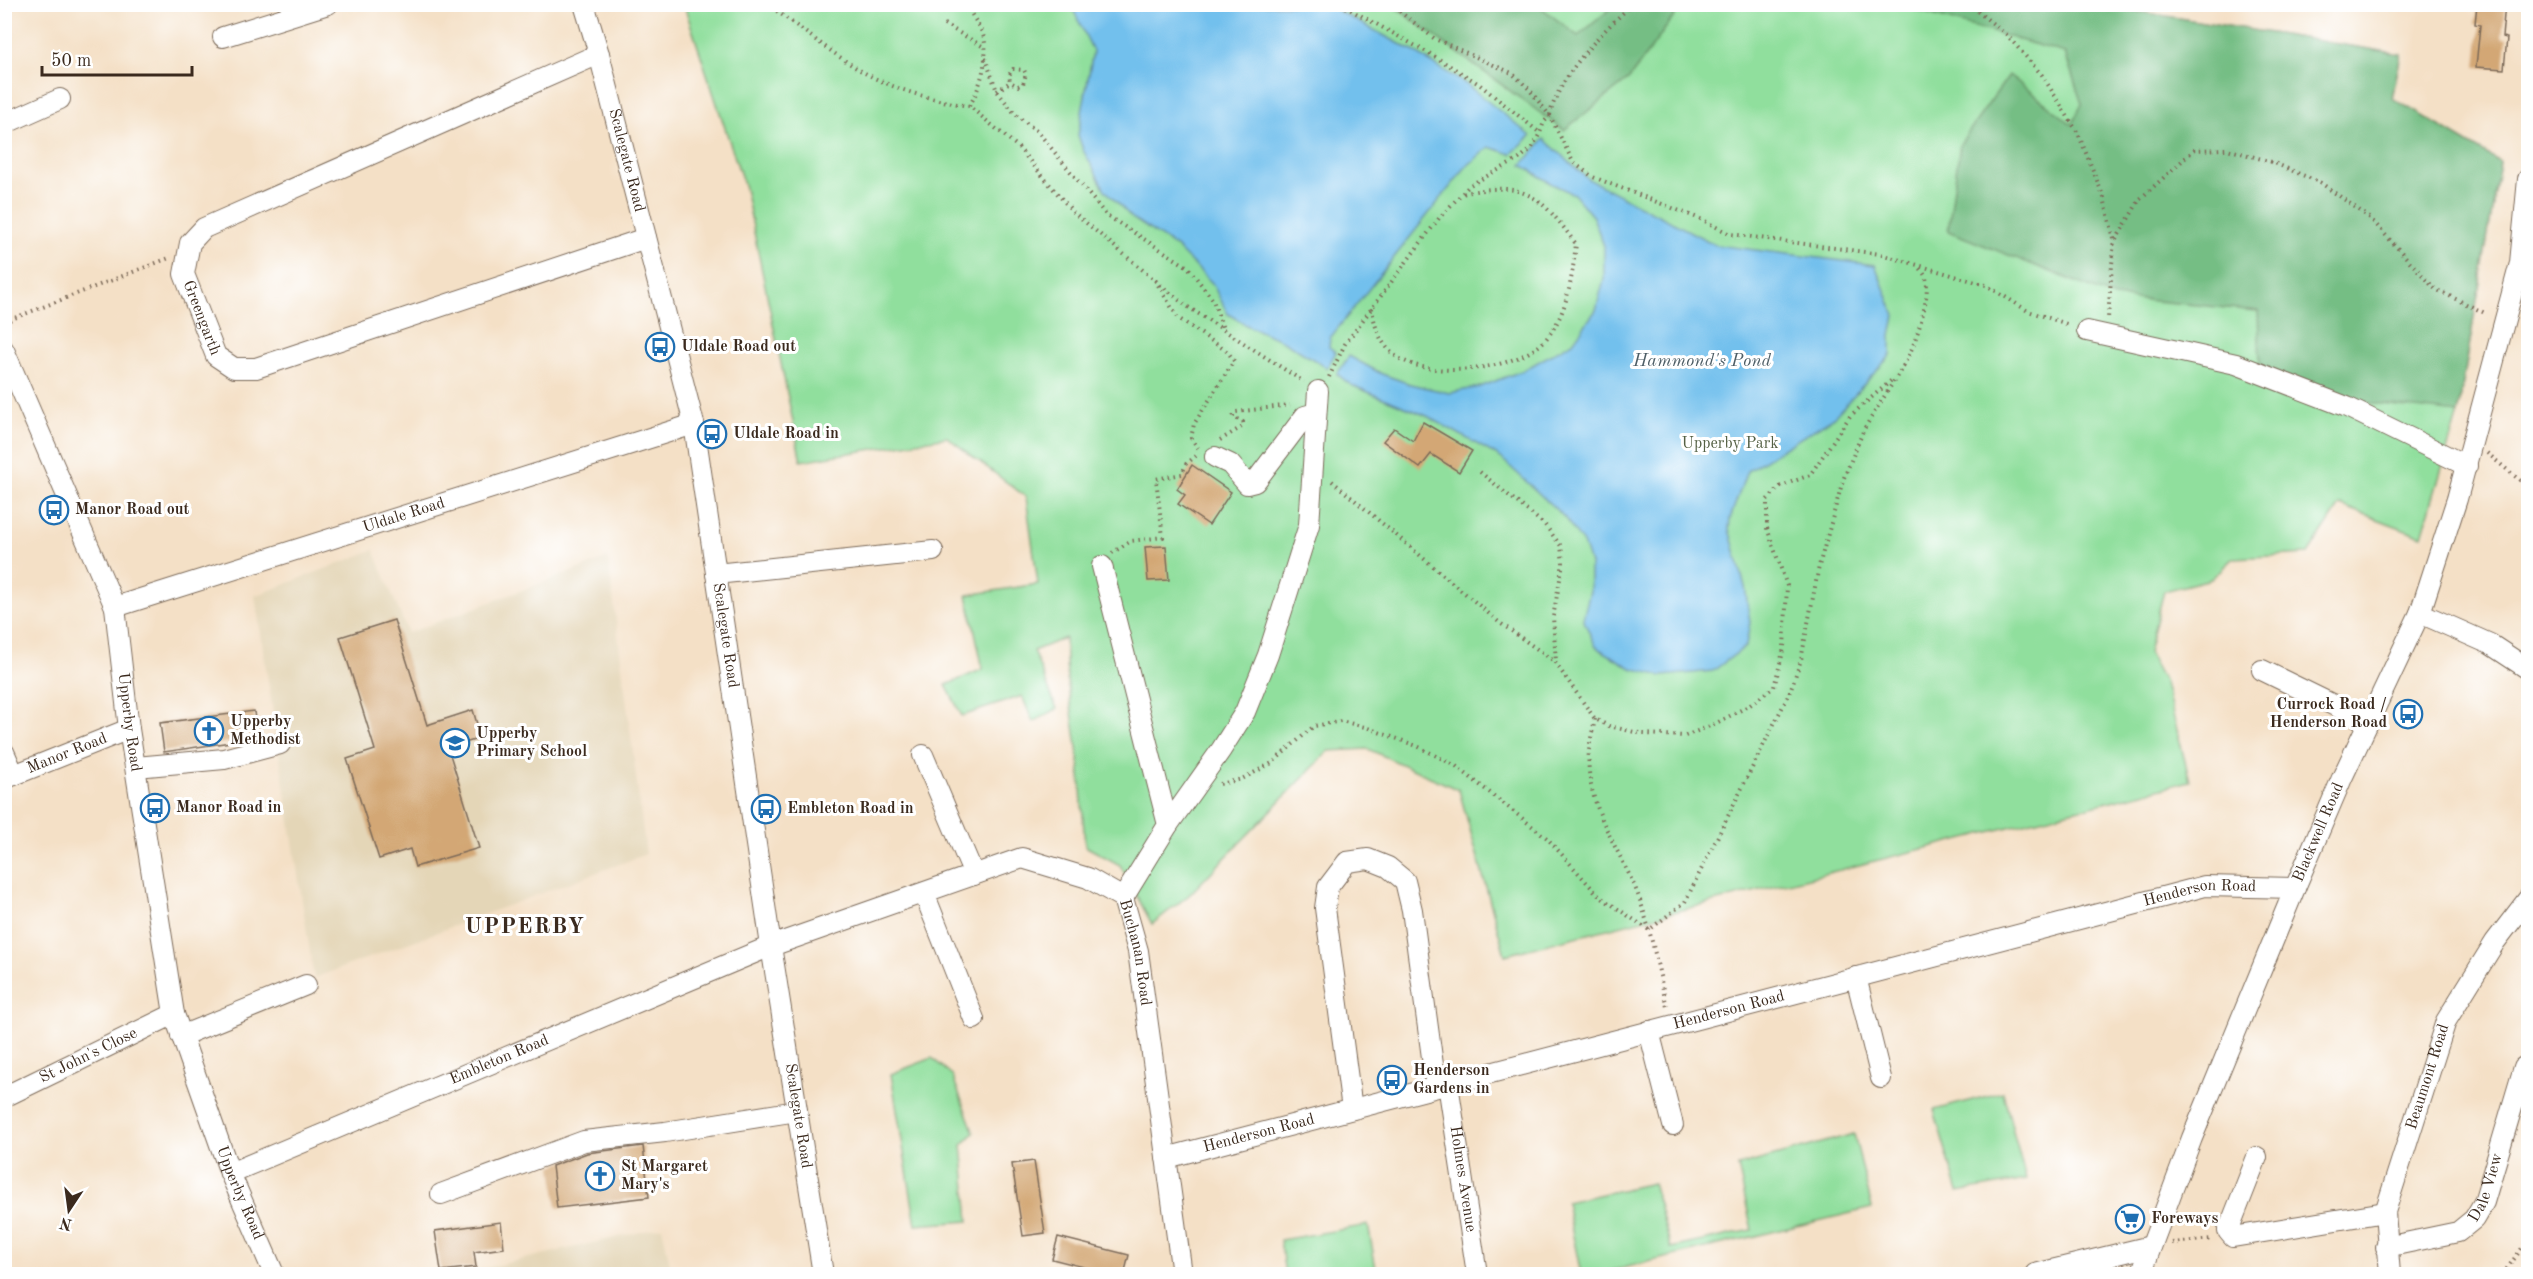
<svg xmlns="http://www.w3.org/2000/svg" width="2533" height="1279" font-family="'Old Standard TT',serif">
	<rect width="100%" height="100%" fill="#fff"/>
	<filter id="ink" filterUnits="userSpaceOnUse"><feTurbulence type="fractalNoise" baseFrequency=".0167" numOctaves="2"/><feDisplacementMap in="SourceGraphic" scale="12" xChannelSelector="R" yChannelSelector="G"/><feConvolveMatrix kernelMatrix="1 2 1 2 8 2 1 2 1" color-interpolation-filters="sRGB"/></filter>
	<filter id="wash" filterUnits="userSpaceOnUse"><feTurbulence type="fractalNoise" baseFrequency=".008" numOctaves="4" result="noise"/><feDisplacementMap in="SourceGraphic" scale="24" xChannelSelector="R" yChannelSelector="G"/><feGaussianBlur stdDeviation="1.35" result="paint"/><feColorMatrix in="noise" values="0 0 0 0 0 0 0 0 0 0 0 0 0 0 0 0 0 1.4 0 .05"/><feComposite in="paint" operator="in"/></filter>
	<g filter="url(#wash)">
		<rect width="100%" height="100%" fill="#f4e0c6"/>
		<g fill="#e4d6b7">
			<path d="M374,550l34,83 200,-75 38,296 -332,124 -59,-382z"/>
			<path d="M662,1227l10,47h-212z"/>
		</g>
		<g fill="#90df9d" stroke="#66845e" stroke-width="1.5">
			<path d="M684,5h1414l303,49 -9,44 108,64 -42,251 -36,123 -82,-31 -32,49 -75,4 -22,21 -47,12 -16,61 17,31 25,98 -685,174 -46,-165 -91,-41 -39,2 -140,144 -37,29 -32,-59 -35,-19 -6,-86 -12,-81 -2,-41 -32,13 24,58 -24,13 -11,-26 -60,20 -16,-31 37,-16 -16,-74 71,-11 -12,-87 -79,-60 -146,24 -56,-273z"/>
			<path d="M932,1058l20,17 22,58 -12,12 7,76 -53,4 -25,-151z"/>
			<path d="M2003,1092l23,88 -68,12 -24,-82z"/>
			<path d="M1854,1134l18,74 -274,66h-17l-15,-72 87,-19 18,65 81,-18 -14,-64z"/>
			<path d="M1368,1225l9,49h-92l-5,-34z"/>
		</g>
		<g fill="#74be84" stroke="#587451" stroke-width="1.5">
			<path d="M1392,5h146l40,31 37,-31h62l3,3 -51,71 -65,51z"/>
			<path d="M1898,5h200l303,49 -9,44 108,64 -42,251 -197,-23 -3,-79 -144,-14 -166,-66 12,-87 49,-69 63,49 10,-20 -17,-51z"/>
		</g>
		<g fill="#72c0ed" stroke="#567586" stroke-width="1.5">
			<path d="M1071,5h259l10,7 73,39 53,33 65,52 -20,18 -22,-7 -24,21 -135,170 -1,9 7,5 -9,16 -42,-26 -39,-17 -18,-11 -16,-31 -36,-36 -44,-29 -27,-28 -22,-40 -5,-15 15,-84z"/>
			<path d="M1544,139l44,40 128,66 159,20 20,51 -4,20v19l-58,63 -86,53 -17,48 -1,10 16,58 5,35 -4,24 -33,25 -51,5 -31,-8 -35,-21 -13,-28 7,-28v-27l-7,-21 -19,-26 -64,-60 -73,-41 -76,-31 -14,-11 12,-18 33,18 28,10 39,9 31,-6 44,-17 49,-28 23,-32 8,-31v-33l-11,-29 -19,-23 -22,-10 -30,-19z"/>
		</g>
		<g id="blocks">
			<g fill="#d3a775">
				<path d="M2477,4h28l-3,33 5,1 -3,31 -28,-2 4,-42 -5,-1z"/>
				<path d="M1423,422l49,29 -13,21 -28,-18 -11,14 -37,-27 11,-13 19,13z"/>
				<path d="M1192,465l39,27 -22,33 -31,-21 7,-9 -8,-6z"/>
				<path d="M1166,546l3,34 -21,1 -3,-34z"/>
				<path d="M394,620l33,105 46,-15 8,28 -33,10 31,100 -64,19 -5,-18 -31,10 -32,-100 28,-9 -35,-113z"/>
				<path d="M254,711l3,27 -93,14 -4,-29z"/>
				<path d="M643,1146l6,51 -92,11 -5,-42 35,-13z"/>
				<path d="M1034,1161l11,72 -22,3 -11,-72z"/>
				<path d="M501,1222l3,26 -30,4 2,15 -35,4 -6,-40z"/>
				<path d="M1058,1237l71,18 -5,20h-9l-63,-16z"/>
			</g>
		</g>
	</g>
	<g filter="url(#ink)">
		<use href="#blocks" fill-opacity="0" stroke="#7c6a59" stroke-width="1.5"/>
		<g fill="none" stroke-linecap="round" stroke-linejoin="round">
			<g stroke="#7c6a59" stroke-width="22">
				<g id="minor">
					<path id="s1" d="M584,4l15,50 95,370 77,522 52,328"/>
					<path d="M223,37l105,-33"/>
					<path id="s2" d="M599,54l-395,174 -14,15 -6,31 32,82 18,12h22l390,-130"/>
					<path d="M4,124l56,-25"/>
					<path d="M2087,331l149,33 111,43 120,59"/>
					<path id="s3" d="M4,350l111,257 14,122 45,285 56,159 44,101"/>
					<path d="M1215,457l15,7 17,20 8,-2 50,-66 11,-3"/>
					<path d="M1102,566l66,259 -45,73"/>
					<path d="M716,574l217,-23"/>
					<path id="s4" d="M115,607l579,-183"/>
					<path d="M2420,613l70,31 38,25"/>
					<path d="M2262,670l106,52"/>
					<path d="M4,752l10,23"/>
					<path d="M923,755l51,120"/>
					<path d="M136,767l88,-8 56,-15"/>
					<path id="s5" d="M4,779l125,-50"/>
					<path d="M1168,825l53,-75 24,-38 23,-57 41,-130 9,-134"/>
					<path d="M924,893l50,126"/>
					<path d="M1856,977l25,101"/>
					<path d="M1649,1031l24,94"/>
					<path d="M181,1036l125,-51"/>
					<path id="s6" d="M1448,1084l29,190"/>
					<path id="s7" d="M4,1097l170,-83"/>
					<path d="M1352,1109l-27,-201 3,-21 19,-25 21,-3 20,8 17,14 7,29 24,177"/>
					<path d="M2257,1157l-29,74 5,6 152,-25"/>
					<path id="s8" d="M1166,1158l1039,-272 90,2"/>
					<path id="s9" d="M230,1173l541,-227 251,-88 66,20 35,20 15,53 44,323"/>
					<path d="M441,1194l143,-53 81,-9 132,-21"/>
					<path id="s10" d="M2386,1247l72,-15 16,-13 10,-17 40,-135"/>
					<path d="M2035,1274l116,-28"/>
					<path id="s11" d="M2141,1274l51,-136 103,-250 47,-110 78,-165 37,-114 63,-236 8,-84"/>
					<path id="s12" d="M2390,1274l-5,-62 61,-191 49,-79 33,-43"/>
				</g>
			</g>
			<g stroke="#7c6a59" stroke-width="4" stroke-dasharray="1.5 4.5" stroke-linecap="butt">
				<path d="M767,4c32,23 63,48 96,68 32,18 70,28 106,34"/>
				<path d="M966,4c5,11 15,23 18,34 5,20 -4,52 -15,68l49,41 55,65 112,93 119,77"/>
				<path d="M1340,4l94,52 45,28 61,49 4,-11 6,-6 23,46 20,15 110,43 27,14 150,20 106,31 42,26 42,14"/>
				<path d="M1390,4l45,35 77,34 17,16 21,27"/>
				<path d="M1968,4l38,30 36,41 36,58 26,65 10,41 -6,79"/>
				<path d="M944,24l40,23"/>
				<path d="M985,58l12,33 18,23 23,18 68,83 82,52 25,33 10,29"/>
				<path d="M997,91l13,-9 -1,-7 4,-6 11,1 2,4 -3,10 -5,2 -8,-4"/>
				<path d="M1550,115c8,-38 53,-85 83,-111"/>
				<path d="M2113,245l27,-46 54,-49 33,-1 45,13 49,21 49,35 65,71 52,25"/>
				<path d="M1155,280l23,38 50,34 6,9 -40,63 -3,14 7,10"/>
				<path d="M1372,308c2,15 6,30 17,42 29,33 129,22 157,-11 22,-26 26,-62 30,-95 -35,-48 -52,-65 -114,-50"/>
				<path d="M4,322l165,-64"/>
				<path d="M1903,366c11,-16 28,-69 23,-88 -1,-4 -6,-9 -8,-12"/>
				<path d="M1329,377l16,-33 95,-127 30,-32 49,-26 13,-11 8,-15"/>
				<path d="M1220,440l22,-13 1,-5 -10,-5 3,-5 54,-7"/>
				<path d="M2487,453l41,34"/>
				<path d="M1480,472l65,53 16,21 2,17 -10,54 3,45"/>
				<path d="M1332,481l168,142 54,38 41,58 14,7 34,8 42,2 30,-12 35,-19 24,-18 10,-39 3,-62 -20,-58v-28l14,-14 29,-11 40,-59 43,-37"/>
				<path d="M1112,553l19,-12 32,-4 -7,-58 26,-5 4,-10 10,-8"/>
				<path d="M1595,719c-2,11 -5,21 -6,32 -5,52 29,95 48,141 14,37 21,77 30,115"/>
				<path d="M1220,784l22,-5 30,-16 42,-37 27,-5 24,6 52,19 39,20 91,72 52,58 50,34 36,-28 104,-208 12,-34 18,-94 24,-86 21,-51 40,-64"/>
				<path d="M2172,1243l41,-4"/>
				<path d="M2503,1274l25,-34"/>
			</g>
			<use href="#minor" stroke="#fff" stroke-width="20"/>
		</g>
	</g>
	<defs>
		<g id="bus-ring" transform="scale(1.5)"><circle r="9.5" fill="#fff" stroke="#1f6fb2" stroke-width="1.5"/><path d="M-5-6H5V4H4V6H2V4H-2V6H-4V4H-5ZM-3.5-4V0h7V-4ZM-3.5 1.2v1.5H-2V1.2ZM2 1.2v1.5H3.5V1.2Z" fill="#1f6fb2"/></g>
		<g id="church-ring" transform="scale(1.5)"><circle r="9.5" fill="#fff" stroke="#1f6fb2" stroke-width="1.5"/><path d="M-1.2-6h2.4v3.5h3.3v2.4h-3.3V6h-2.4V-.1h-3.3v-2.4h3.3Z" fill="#1f6fb2"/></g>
		<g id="school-ring" transform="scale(1.5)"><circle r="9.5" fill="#fff" stroke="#1f6fb2" stroke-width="1.5"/><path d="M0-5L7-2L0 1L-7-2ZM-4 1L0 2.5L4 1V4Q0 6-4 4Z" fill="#1f6fb2"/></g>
		<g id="supermarket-ring" transform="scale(1.5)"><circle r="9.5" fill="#fff" stroke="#1f6fb2" stroke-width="1.5"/><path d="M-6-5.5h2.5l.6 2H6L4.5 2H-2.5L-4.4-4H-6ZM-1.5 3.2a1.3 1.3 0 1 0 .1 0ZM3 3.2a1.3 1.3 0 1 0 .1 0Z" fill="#1f6fb2"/></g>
	</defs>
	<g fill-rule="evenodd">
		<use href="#bus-ring" x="660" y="347"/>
		<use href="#bus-ring" x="712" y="434"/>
		<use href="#bus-ring" x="54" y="510"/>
		<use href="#bus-ring" x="2408" y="714"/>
		<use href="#church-ring" x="209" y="731"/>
		<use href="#school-ring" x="455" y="743"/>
		<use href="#bus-ring" x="155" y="808"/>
		<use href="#bus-ring" x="766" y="809"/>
		<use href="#bus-ring" x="1392" y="1080"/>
		<use href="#church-ring" x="600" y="1176"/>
		<use href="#supermarket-ring" x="2130" y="1219"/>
	</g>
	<g text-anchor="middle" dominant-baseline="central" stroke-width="6" stroke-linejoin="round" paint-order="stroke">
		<g font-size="16" fill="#3b2a1e" stroke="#fff">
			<text stroke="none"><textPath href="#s1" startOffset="162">Scalegate Road</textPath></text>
			<text stroke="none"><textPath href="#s2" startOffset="531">Greengarth</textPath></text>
			<text stroke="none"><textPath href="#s4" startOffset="303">Uldale Road</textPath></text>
			<text stroke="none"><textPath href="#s1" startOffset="648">Scalegate Road</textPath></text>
			<text stroke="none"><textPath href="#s3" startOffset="396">Upperby Road</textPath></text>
			<text stroke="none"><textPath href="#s5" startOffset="68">Manor Road</textPath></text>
			<text stroke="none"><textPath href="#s11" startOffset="476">Blackwell Road</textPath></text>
			<text stroke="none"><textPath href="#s8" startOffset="1068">Henderson Road</textPath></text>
			<text stroke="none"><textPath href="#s9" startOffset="1018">Buchanan Road</textPath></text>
			<text stroke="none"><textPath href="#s8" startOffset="582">Henderson Road</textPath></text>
			<text stroke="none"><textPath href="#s7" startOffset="94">St John's Close</textPath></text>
			<text stroke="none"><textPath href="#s9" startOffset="292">Embleton Road</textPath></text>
			<text stroke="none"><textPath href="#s12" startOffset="204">Beaumont Road</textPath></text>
			<text stroke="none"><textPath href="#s1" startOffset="1134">Scalegate Road</textPath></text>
			<text stroke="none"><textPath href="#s8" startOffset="96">Henderson Road</textPath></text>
			<text stroke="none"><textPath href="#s6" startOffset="96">Holmes Avenue</textPath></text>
			<text stroke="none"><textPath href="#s10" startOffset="128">Dale View</textPath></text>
			<text stroke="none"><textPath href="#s3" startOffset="882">Upperby Road</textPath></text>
		</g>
		<g font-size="16" font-weight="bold" fill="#3b2a1e" stroke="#fff" text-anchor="start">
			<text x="681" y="347">Uldale Road out</text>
			<text x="733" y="434">Uldale Road in</text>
			<text x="75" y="510">Manor Road out</text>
			<text x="2387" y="705" text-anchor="end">Currock Road /<tspan x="2387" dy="18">Henderson Road</tspan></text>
			<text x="230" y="722">Upperby<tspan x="230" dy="18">Methodist</tspan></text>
			<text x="476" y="734">Upperby<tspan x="476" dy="18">Primary School</tspan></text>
			<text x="176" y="808">Manor Road in</text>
			<text x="787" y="809">Embleton Road in</text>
			<text x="1413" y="1071">Henderson<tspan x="1413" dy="18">Gardens in</tspan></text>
			<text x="621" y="1167">St Margaret<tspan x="621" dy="18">Mary's</tspan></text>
			<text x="2151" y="1219">Foreways</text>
		</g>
		<g font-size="16" fill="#546044" stroke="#fff">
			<text x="1730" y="444">Upperby Park</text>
		</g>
		<g font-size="18" font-style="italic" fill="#4e5e66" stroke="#fff">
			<text x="1702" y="361">Hammond's Pond</text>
		</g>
		<g font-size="22" font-weight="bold" letter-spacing="1.5" fill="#3b2a1e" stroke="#fff">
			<text x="525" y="927">UPPERBY</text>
		</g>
	</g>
	<rect width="2533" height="1279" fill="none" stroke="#fff" stroke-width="24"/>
	<g transform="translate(69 1210) rotate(193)" stroke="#ffffff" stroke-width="4.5" paint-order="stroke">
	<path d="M0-4.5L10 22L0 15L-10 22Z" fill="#3b2a1e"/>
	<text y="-9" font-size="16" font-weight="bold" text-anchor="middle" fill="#3b2a1e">N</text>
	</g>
	<path d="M42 66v9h150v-9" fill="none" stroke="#3b2a1e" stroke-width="3"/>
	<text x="51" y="66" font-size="18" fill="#3b2a1e" stroke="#ffffff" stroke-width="4.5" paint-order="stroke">50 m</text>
</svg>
